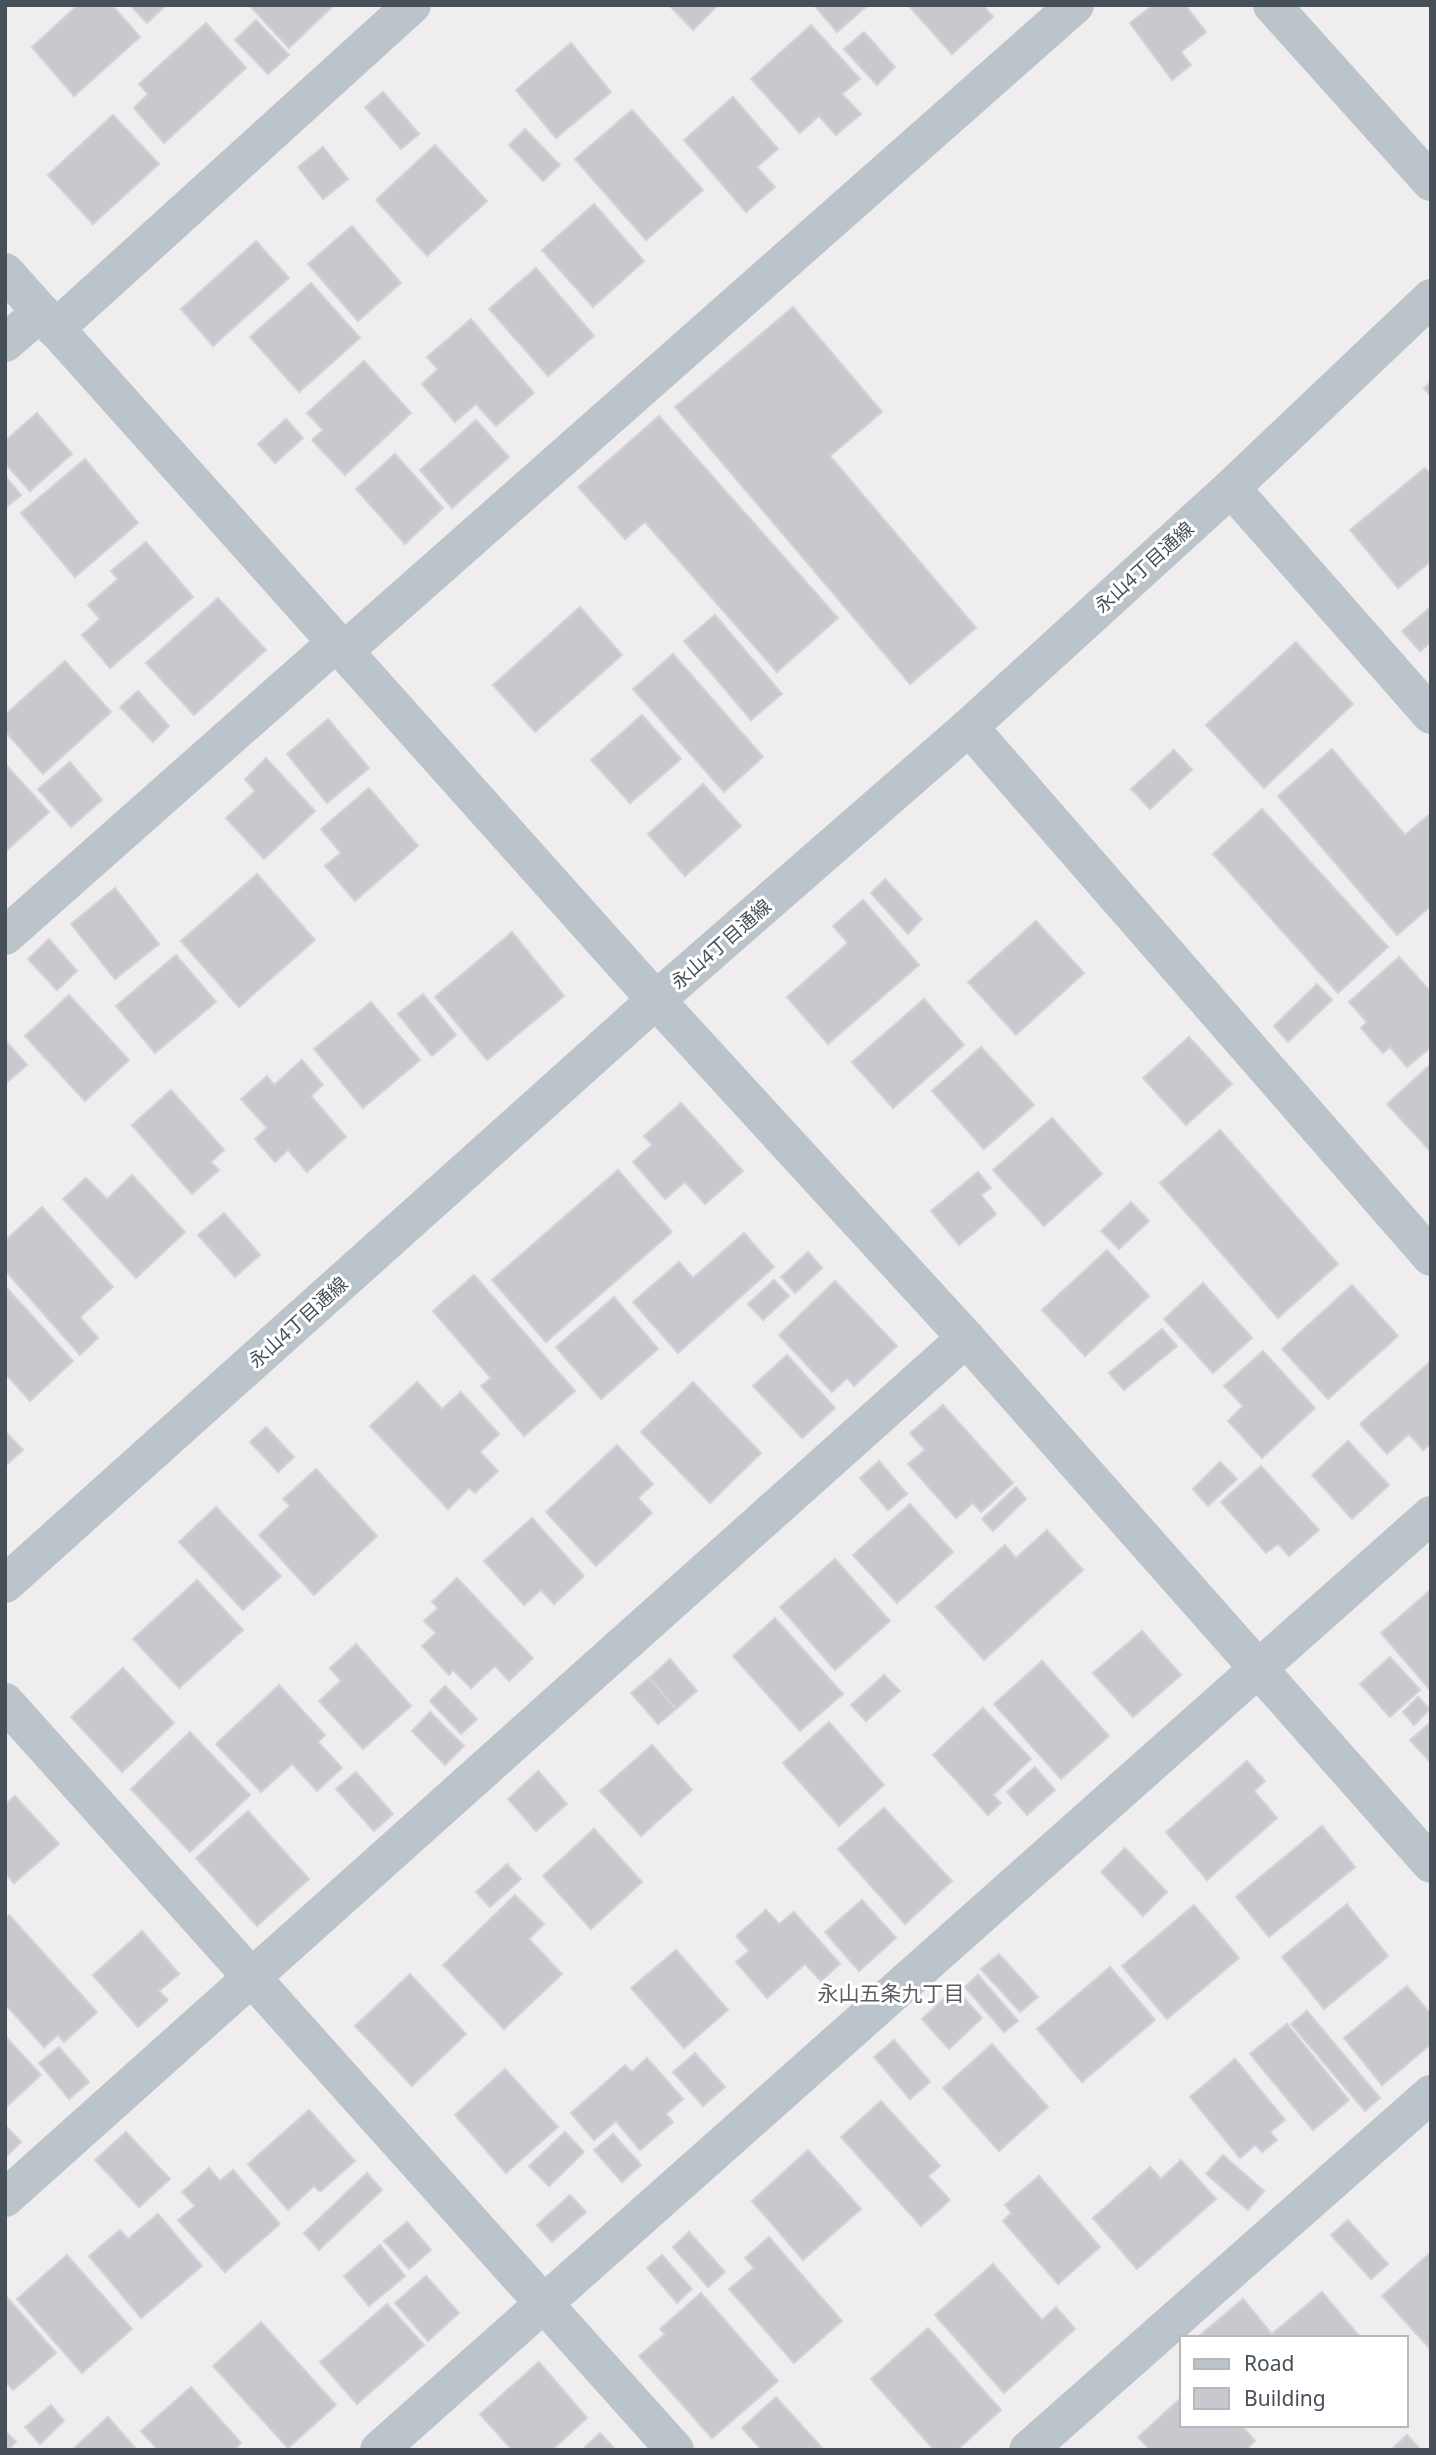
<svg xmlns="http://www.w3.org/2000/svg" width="1436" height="2455" font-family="'Noto Sans','Noto Sans JP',sans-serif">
	<rect width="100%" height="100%" fill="#efeded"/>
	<g fill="#c7c9cf" stroke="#d1d3d8" stroke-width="2">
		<path d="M78,5h34l28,32 -66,59 -42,-49z"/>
		<path d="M130,5h36l-19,18z"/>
		<path d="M249,5h85l-45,43z"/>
		<path d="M669,5h49l-25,25z"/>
		<path d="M814,5h54l-31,27z"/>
		<path d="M908,5h75l10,12 -41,37z"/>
		<path d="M1153,5h32l21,27 -25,20 10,13 -19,15 -42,-57z"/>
		<path d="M256,20l33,35 -21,19 -33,-34z"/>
		<path d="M206,23l40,45 -82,75 -30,-35 14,-14 -9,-10z"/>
		<path d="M811,25l49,54 -18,15 19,20 -25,21 -17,-19 -19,17 -49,-54z"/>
		<path d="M864,32l31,35 -18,18 -33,-36z"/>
		<path d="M571,43l40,49 -55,46 -40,-48z"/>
		<path d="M383,92l36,42 -18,15 -36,-42z"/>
		<path d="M733,97l45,52 -21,18 18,20 -29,25 -62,-72z"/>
		<path d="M632,110l71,80 -57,50 -71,-81z"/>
		<path d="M113,115l46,49 -66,60 -45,-49z"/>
		<path d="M525,129l35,36 -17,16 -34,-36z"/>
		<path d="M435,145l52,56 -60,55 -51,-56z"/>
		<path d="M323,147l25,32 -25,20 -25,-32z"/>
		<path d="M594,204l50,57 -51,46 -51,-57z"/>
		<path d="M352,226l49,57 -43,38 -50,-57z"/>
		<path d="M256,241l33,37 -76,68 -32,-37z"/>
		<path d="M536,268l58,68 -46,40 -59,-67z"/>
		<path d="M311,283l49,55 -61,54 -49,-55z"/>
		<path d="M793,307l89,105 -52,44 146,172 -66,56 -235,-277z"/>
		<path d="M471,319l63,74 -38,33 -20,-22 -21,18 -33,-38 16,-15 -11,-12z"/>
		<path d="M364,361l47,52 -66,62 -33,-35 11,-10 -16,-17z"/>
		<path d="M1431,382v14l-7,-8z"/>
		<path d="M37,413l35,41 -42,37 -25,-28v-22z"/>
		<path d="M659,416l179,202 -61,54 -132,-150 -20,17 -47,-52z"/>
		<path d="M286,419l17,19 -28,25 -17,-19z"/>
		<path d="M476,420l33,37 -57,51 -32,-38z"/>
		<path d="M395,454l48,54 -38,36 -49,-55z"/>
		<path d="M85,459l53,64 -63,54 -54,-64z"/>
		<path d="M1425,468l6,7v86l-33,27 -48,-58z"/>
		<path d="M5,476l16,19 -16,13z"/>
		<path d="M146,542l47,55 -83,71 -28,-33 18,-16 -12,-14 30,-26 -7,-8z"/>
		<path d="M218,598l48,52 -72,65 -48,-52z"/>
		<path d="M580,607l42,48 -87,77 -42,-47z"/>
		<path d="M1431,607v35l-11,9 -18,-20z"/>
		<path d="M715,615l67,79 -31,26 -67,-79z"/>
		<path d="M1296,642l57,62 -89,84 -58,-63z"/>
		<path d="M673,654l90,103 -39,35 -91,-103z"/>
		<path d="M65,661l46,51 -68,62 -38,-43v-16z"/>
		<path d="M138,691l31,35 -16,16 -33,-35z"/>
		<path d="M642,715l39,44 -51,44 -39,-43z"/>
		<path d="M328,719l41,49 -42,35 -40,-49z"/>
		<path d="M1332,749l73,86 26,-22v93l-34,29 -119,-139z"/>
		<path d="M1174,750l18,20 -42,39 -19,-20z"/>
		<path d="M266,758l49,53 -51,48 -38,-41 29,-27 -10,-12z"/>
		<path d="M70,762l32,38 -31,27 -33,-38z"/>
		<path d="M5,764l44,48 -44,40z"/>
		<path d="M703,784l38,42 -56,50 -37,-42z"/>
		<path d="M369,788l49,58 -63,55 -30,-35 16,-13 -20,-24z"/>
		<path d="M1262,809l126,138 -50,46 -125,-139z"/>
		<path d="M257,874l58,66 -76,67 -58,-66z"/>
		<path d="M885,879l37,40 -14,15 -37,-41z"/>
		<path d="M115,888l44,56 -44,35 -44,-55z"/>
		<path d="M863,900l56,65 -91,79 -41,-47 61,-54 -15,-17z"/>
		<path d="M1036,921l48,52 -68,62 -48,-53z"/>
		<path d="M512,932l52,64 -77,64 -52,-63z"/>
		<path d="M49,939l28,32 -20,19 -29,-31z"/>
		<path d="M176,955l40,47 -61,51 -39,-47z"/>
		<path d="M1399,957l32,35v55l-24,20 -17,-20 -7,6 -22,-25 6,-6 -18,-20z"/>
		<path d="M1317,984l15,16 -44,42 -14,-16z"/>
		<path d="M423,994l33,41 -24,21 -34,-42z"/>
		<path d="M69,995l60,65 -44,41 -60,-65z"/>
		<path d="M924,999l40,46 -71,63 -41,-46z"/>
		<path d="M371,1002l49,58 -57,48 -49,-59z"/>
		<path d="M1189,1037l43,47 -46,41 -43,-47z"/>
		<path d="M5,1040l22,25 -22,19z"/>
		<path d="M981,1047l53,58 -50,44 -52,-58z"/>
		<path d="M302,1060l21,25 -12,11 35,41 -39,35 -19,-22 -13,12 -20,-23 12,-11 -26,-29 26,-23 7,9z"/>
		<path d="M1431,1064v88l-44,-48z"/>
		<path d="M171,1090l53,60 -13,12 8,8 -27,24 -60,-69z"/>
		<path d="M681,1103l62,68 -38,33 -20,-22 -20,17 -32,-37 19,-17 -8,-9z"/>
		<path d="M1052,1118l50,56 -58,52 -51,-56z"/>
		<path d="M1220,1130l118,134 -60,54 -118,-135z"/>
		<path d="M618,1170l54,62 -126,110 -54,-62z"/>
		<path d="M978,1172l13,16 -10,7 15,19 -37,31 -28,-34z"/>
		<path d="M132,1175l53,57 -49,46 -73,-79 23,-21 21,21z"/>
		<path d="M1131,1202l18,19 -30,28 -18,-18z"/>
		<path d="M42,1207l71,80 -33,30 18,21 -18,17 -75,-85v-29z"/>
		<path d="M224,1213l36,42 -25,22 -37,-42z"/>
		<path d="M744,1233l30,34 -96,86 -45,-51 46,-40 14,16z"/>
		<path d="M1107,1250l42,46 -64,60 -43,-46z"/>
		<path d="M808,1252l14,16 -27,25 -14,-16z"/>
		<path d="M474,1275l101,116 -51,45 -43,-50 10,-8 -58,-67z"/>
		<path d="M774,1280l15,16 -26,24 -15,-16z"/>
		<path d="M835,1281l62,65 -43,40 -7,-8 -15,14 -53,-57z"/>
		<path d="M1203,1283l49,55 -39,35 -49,-54z"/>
		<path d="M1352,1285l46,51 -70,63 -46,-50z"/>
		<path d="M6,1287l67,74 -43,40 -25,-28z"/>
		<path d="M614,1297l44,52 -57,50 -45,-52z"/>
		<path d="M1162,1329l15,17 -53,44 -15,-17z"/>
		<path d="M1263,1351l52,57 -53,50 -34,-37 15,-15 -19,-20z"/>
		<path d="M787,1355l48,53 -33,30 -49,-52z"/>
		<path d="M1431,1361v82l-8,7 -14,-16 -22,20 -27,-30z"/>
		<path d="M417,1382l25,27 19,-17 38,42 -19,18 18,19 -23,22 -6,-5 -21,21 -78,-83z"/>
		<path d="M693,1382l68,71 -51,50 -69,-71z"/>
		<path d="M943,1405l70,78 -32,29 -8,-9 -17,15 -48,-54 17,-14 -15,-17z"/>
		<path d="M266,1427l28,30 -16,15 -28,-30z"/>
		<path d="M5,1431l18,19 -18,16z"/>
		<path d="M1348,1441l41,44 -37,34 -40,-44z"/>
		<path d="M617,1445l36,39 -15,14 14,15 -56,53 -50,-54z"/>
		<path d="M879,1461l28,33 -19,16 -28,-32z"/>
		<path d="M1220,1462l17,17 -29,27 -15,-17z"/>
		<path d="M1261,1466l58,64 -30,26 -11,-12 -12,9 -45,-51z"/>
		<path d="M316,1469l61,67 -63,59 -55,-60 31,-29 -7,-7z"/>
		<path d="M1016,1487l10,12 -33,32 -11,-12z"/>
		<path d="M910,1504l43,48 -56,51 -44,-48z"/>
		<path d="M216,1507l65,69 -38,34 -64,-68z"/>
		<path d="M532,1518l52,58 -30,28 -13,-14 -17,15 -40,-44z"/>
		<path d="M1047,1530l36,40 -99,90 -48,-53 69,-62 11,13z"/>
		<path d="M835,1559l55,62 -55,49 -55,-63z"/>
		<path d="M457,1578l76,80 -24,23 -14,-15 -24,22 -18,-18 -4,5 -27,-29 14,-13 -12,-12 14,-13 -6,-6z"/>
		<path d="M197,1580l46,50 -64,58 -46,-49z"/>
		<path d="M1428,1592l3,3v96l-50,-58z"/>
		<path d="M775,1618l68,76 -43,37 -67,-75z"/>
		<path d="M1142,1631l39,44 -48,42 -40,-44z"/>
		<path d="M356,1644l55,62 -48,43 -44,-48 22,-20 -11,-13z"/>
		<path d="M1390,1657l30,33 -30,27 -30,-33z"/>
		<path d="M670,1659l27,32 -21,18 -27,-31z"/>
		<path d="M1042,1661l67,75 -48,43 -67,-75z"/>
		<path d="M123,1668l51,55 -52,49 -51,-55z"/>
		<path d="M884,1675l16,16 -34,30 -15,-16z"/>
		<path d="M649,1678l27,31 -18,15 -27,-31z"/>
		<path d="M279,1685l46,50 -7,7 24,26 -25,23 -25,-27 -31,28 -45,-48z"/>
		<path d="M445,1686l32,33 -16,15 -31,-33z"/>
		<path d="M1418,1697l12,12 -16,16 -11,-13z"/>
		<path d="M983,1708l48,51 -38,36 8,8 -13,12 -55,-60z"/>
		<path d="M430,1712l34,34 -19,19 -33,-34z"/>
		<path d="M829,1722l55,63 -45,41 -56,-63z"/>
		<path d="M1431,1722v41l-21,-23z"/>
		<path d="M190,1732l60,63 -60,57 -59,-63z"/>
		<path d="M652,1745l40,45 -51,46 -41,-45z"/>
		<path d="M1247,1761l18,20 -11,10 23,27 -70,62 -41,-48z"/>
		<path d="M1035,1767l20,23 -28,25 -20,-23z"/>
		<path d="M538,1771l29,33 -31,27 -28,-32z"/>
		<path d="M356,1772l37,42 -19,17 -38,-42z"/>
		<path d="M15,1796l44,48 -45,39 -9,-10v-68z"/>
		<path d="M884,1808l68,73 -47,43 -67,-75z"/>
		<path d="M248,1811l61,68 -52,47 -61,-68z"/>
		<path d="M1322,1826l33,41 -86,70 -33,-40z"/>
		<path d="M594,1829l48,53 -51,47 -48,-53z"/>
		<path d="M1125,1848l42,44 -24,24 -42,-44z"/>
		<path d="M507,1864l14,15 -31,28 -14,-15z"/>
		<path d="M515,1895l29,29 -15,15 33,35 -58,55 -61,-64z"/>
		<path d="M862,1900l34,38 -37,33 -34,-39z"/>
		<path d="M1347,1904l41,52 -64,53 -42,-52z"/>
		<path d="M1194,1905l45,53 -72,61 -45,-53z"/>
		<path d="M766,1910l13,14 15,-12 46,52 -19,17 -16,-17 -38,34 -31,-36 13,-11 -13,-15z"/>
		<path d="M9,1915l88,97 -33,30 -6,-7 -14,12 -39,-43v-86z"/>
		<path d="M142,1931l37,43 -20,17 9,9 -30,27 -45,-52z"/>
		<path d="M676,1950l52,60 -44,38 -53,-60z"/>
		<path d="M999,1954l39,43 -18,15 -39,-43z"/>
		<path d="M1110,1967l45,53 -73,62 -45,-53z"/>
		<path d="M410,1974l56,60 -54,52 -57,-60z"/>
		<path d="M978,1975l40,46 -14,11 -39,-45z"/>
		<path d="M1407,1986l24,28v30l-49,41 -38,-47z"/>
		<path d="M955,1988l27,30 -33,31 -27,-30z"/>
		<path d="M1307,2011l73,87 -15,13 -74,-87z"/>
		<path d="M1287,2024l62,76 -36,30 -63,-76z"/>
		<path d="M5,2036l36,39 -36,33z"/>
		<path d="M894,2040l36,42 -20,17 -36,-42z"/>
		<path d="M992,2044l56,63 -49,44 -56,-63z"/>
		<path d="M59,2047l30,35 -20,17 -30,-36z"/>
		<path d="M695,2053l30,34 -22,19 -30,-34z"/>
		<path d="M647,2058l36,41 -17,15 7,8 -33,28 -24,-29 -22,19 -23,-27 54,-48 7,7z"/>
		<path d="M1235,2059l50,61 -15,12 7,8 -15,12 -7,-7 -15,13 -50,-61z"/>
		<path d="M505,2069l53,58 -52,46 -51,-58z"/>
		<path d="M881,2101l59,65 -12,10 22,24 -29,26 -80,-89z"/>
		<path d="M309,2110l46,51 -35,31 -6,-6 -26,24 -40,-46z"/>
		<path d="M5,2125l16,17 -14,14 -2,-2z"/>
		<path d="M126,2132l44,47 -31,28 -44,-47z"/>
		<path d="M565,2132l19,20 -35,34 -20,-20z"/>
		<path d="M613,2134l28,31 -19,17 -28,-32z"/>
		<path d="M808,2150l53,59 -58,51 -51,-59z"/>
		<path d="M1223,2155l41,36 -16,19 -42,-36z"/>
		<path d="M1181,2160l35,39 -79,70 -44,-51 57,-51 11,12z"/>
		<path d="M209,2168l11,13 13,-11 47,54 -55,48 -47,-52 17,-14 -13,-14z"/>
		<path d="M367,2173l15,17 -63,60 -15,-17z"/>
		<path d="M1039,2176l61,71 -42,37 -55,-63 8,-8 -6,-8z"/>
		<path d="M570,2195l16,17 -34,30 -15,-17z"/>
		<path d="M158,2214l44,52 -61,52 -52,-62 31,-26 8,9z"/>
		<path d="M1348,2220l40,44 -17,15 -40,-44z"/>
		<path d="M407,2222l24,28 -22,19 -25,-28z"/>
		<path d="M689,2232l36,40 -17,15 -35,-40z"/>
		<path d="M769,2237l73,84 -48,42 -65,-74 25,-21 -9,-10z"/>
		<path d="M380,2245l25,31 -36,30 -25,-30z"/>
		<path d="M1431,2252v98l-49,-54z"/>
		<path d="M67,2255l65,74 -50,44 -65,-74z"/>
		<path d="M662,2255l30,34 -15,14 -30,-35z"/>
		<path d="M993,2264l49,56 14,-13 19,22 -71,64 -69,-78z"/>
		<path d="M426,2276l33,37 -31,28 -33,-38z"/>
		<path d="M1322,2292l39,46 -162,-2 44,-37 29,35z"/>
		<path d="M701,2293l77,88 -66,57 -73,-82 26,-22 -5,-5z"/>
		<path d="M5,2295l51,58 -43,37 -8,-9z"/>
		<path d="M387,2304l37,41 -67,59 -37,-42z"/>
		<path d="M261,2322l75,83 -48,43 -75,-82z"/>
		<path d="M928,2328l73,82 -44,40h-23l-63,-71z"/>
		<path d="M539,2362l48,56 -35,32h-40l-32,-36z"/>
		<path d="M191,2387l50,56 -7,7h-76l-17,-19z"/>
		<path d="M776,2397l47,52v1h-61l-20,-22z"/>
		<path d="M1182,2397v28h59l14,16 -9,9h-96l-12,-13z"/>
		<path d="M51,2405l13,16 -24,23 -15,-17z"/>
		<path d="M108,2417l29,33h-65z"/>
		<path d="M5,2431l11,11 -8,8h-3z"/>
		<path d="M600,2433l16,17h-34z"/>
		<path d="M1407,2435l14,15h-30z"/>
	</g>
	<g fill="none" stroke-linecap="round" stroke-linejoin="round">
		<g stroke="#bcc4cb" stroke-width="38">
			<path d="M1272,5l159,177"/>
			<path d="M5,272l651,728 310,338 465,526"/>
			<path d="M55,329l357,-324"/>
			<path d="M5,343l36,-31"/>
			<path d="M1231,488l200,227"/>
			<path d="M344,651l731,-646"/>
			<path d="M969,727l462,530"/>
			<path d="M5,936l332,-294"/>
			<path d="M5,1584l651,-584 313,-273 262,-239 200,-190"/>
			<path d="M5,1702l670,748"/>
			<path d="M5,2198l961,-860"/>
			<path d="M379,2450l1052,-935"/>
			<path d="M1028,2450l403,-356"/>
		</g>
	</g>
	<g text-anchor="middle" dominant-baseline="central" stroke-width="6" stroke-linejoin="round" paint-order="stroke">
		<g font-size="19" fill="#475059" stroke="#fff">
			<text transform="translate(1144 567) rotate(-42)">永山4丁目通線</text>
			<text transform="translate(721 944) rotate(-41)">永山4丁目通線</text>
			<text transform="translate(298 1322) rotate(-42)">永山4丁目通線</text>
		</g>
		<g font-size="21" fill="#5a5d61" stroke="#fff">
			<text x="891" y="1993">永山五条九丁目</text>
		</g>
	</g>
	<rect width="1436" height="2455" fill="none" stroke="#475059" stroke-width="14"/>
	<rect x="1180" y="2336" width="228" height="91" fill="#ffffff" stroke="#b5b9bd" stroke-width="2"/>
	<rect x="1194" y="2359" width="35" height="10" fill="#bcc4cb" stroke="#b5b9bd" stroke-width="2"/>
	<text x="1244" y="2371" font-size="21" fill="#475059">Road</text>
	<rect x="1194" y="2388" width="35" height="21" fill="#c7c9cf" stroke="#b5b9bd" stroke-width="2"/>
	<text x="1244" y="2406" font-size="21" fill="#475059">Building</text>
</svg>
